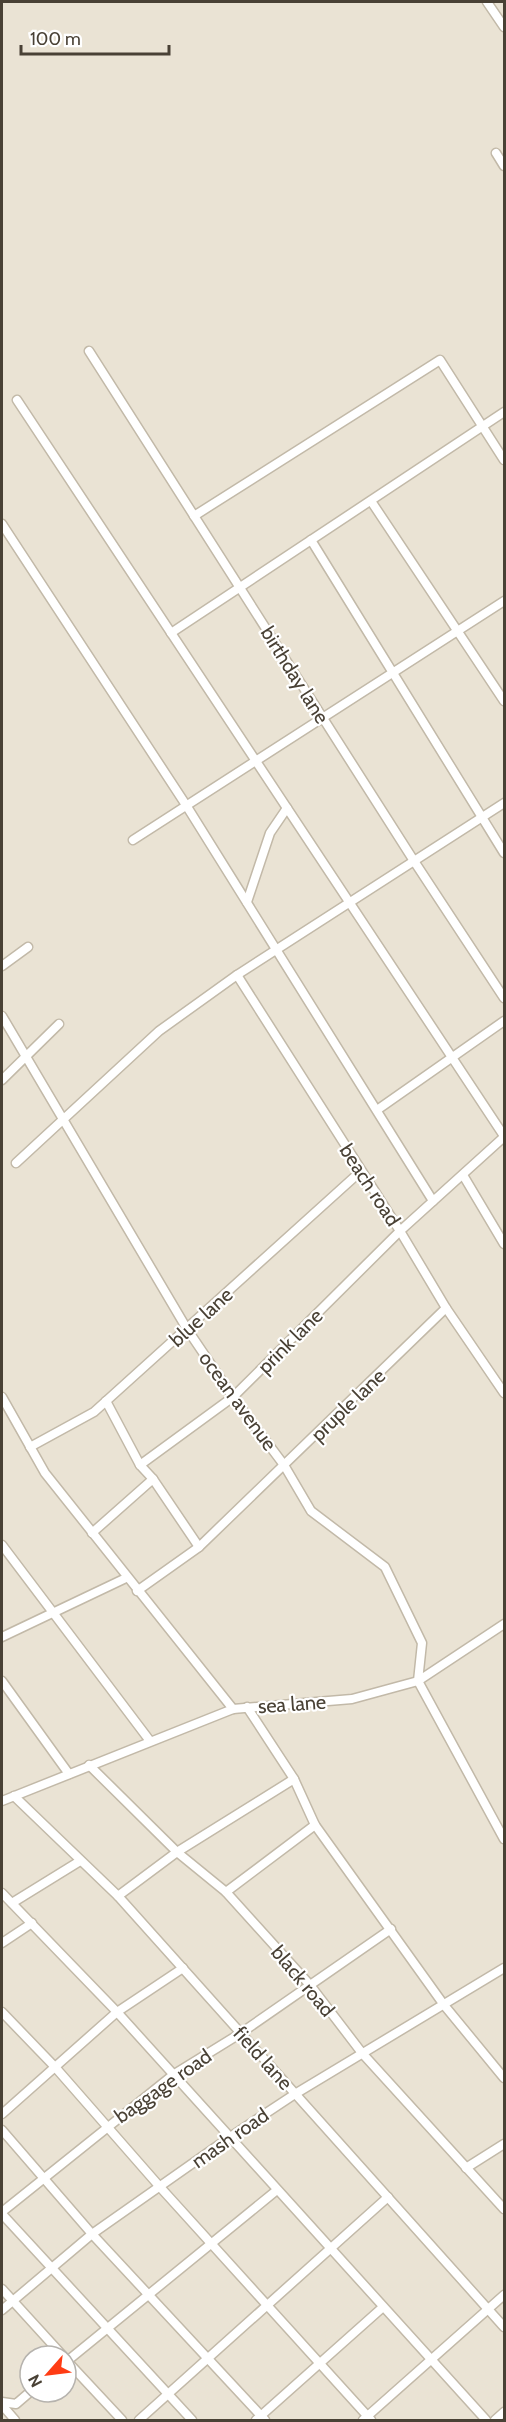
<svg xmlns="http://www.w3.org/2000/svg" width="506" height="2422" font-family="Cabin,sans-serif">
	<rect width="100%" height="100%" fill="#f5f1e6"/>
	<path fill="#eae3d4" fill-rule="evenodd" d="M2,2h502v2418h-502zM30,2356h36v36h-36z"/>
	<g fill="none" stroke-linecap="round" stroke-linejoin="round">
		<g stroke="#c2b9a8" stroke-width="11">
			<g id="street">
				<path d="M487,2l17,25"/>
				<path d="M496,153l8,13"/>
				<path d="M89,351l325,510 90,137"/>
				<path d="M17,400l487,736"/>
				<path d="M371,501l133,200"/>
				<path d="M194,516l246,-156 64,100"/>
				<path d="M2,524l184,281 247,396"/>
				<path d="M311,540l193,313"/>
				<path d="M171,633l333,-221"/>
				<path d="M133,840l371,-239"/>
				<path d="M247,902l23,-69 17,-25"/>
				<path d="M2,966l26,-19"/>
				<path d="M237,975l163,256 46,77 58,85"/>
				<path d="M2,1016l185,313 46,68 51,68 27,46 74,56 37,76 -4,38 86,-57"/>
				<path d="M2,1080l57,-56"/>
				<path d="M377,1110l127,-89"/>
				<path d="M16,1163l143,-132 78,-56 267,-172"/>
				<path d="M463,1175l41,69"/>
				<path d="M2,1397l43,76 188,236"/>
				<path d="M106,1401l34,64"/>
				<path d="M30,1447l64,-35 267,-241"/>
				<path d="M153,1479l46,68"/>
				<path d="M92,1533l61,-54 -13,-14 93,-68 167,-166 104,-94"/>
				<path d="M2,1545l148,196"/>
				<path d="M137,1591l62,-44 247,-239"/>
				<path d="M2,1637l124,-59"/>
				<path d="M2,1681l67,93"/>
				<path d="M247,1707l47,72 21,46 129,180 60,73"/>
				<path d="M89,1765l88,87 49,40 84,93 52,68 142,156"/>
				<path d="M14,1796l104,100 386,431"/>
				<path d="M2,1801l231,-92 119,-10 66,-18 86,158"/>
				<path d="M226,1892l89,-67"/>
				<path d="M2,1893l115,119 369,408"/>
				<path d="M118,1896l59,-44 117,-73"/>
				<path d="M12,1903l68,-42"/>
				<path d="M2,1943l30,-20"/>
				<path d="M2,2012l53,55 105,120 211,233"/>
				<path d="M2,2114l115,-102 66,-44"/>
				<path d="M2,2130l90,104 173,186"/>
				<path d="M466,2168l38,-24"/>
				<path d="M2,2212l171,-137 68,-42 150,-104"/>
				<path d="M2,2214l190,206"/>
				<path d="M2,2289l61,67"/>
				<path d="M2,2310l90,-76 138,-97 65,-43 209,-126"/>
				<path d="M66,2360l56,60"/>
				<path d="M66,2362l211,-172"/>
				<path d="M2,2402l14,2 14,-12"/>
				<path d="M2,2405l13,15"/>
				<path d="M139,2420l249,-223"/>
				<path d="M256,2420l127,-113"/>
				<path d="M363,2420l141,-125"/>
				<path d="M495,2420l9,-8"/>
			</g>
		</g>
		<use href="#street" stroke="#fff" stroke-width="8"/>
	</g>
	<g text-anchor="middle" dominant-baseline="central" stroke-width="4.5" stroke-linejoin="round" paint-order="stroke">
		<g font-size="20" fill="#494135" stroke="#fff">
			<text transform="translate(295 675) rotate(58)">birthday lane</text>
			<text transform="translate(370 1185) rotate(57)">beach road</text>
			<text transform="translate(201 1317) rotate(-42)">blue lane</text>
			<text transform="translate(290 1341) rotate(-45)">prink lane</text>
			<text transform="translate(238 1401) rotate(54)">ocean avenue</text>
			<text transform="translate(348 1405) rotate(-44)">pruple lane</text>
			<text transform="translate(292 1704) rotate(-4)">sea lane</text>
			<text transform="translate(303 1981) rotate(50)">black road</text>
			<text transform="translate(263 2058) rotate(48)">field lane</text>
			<text transform="translate(163 2086) rotate(-35)">baggage road</text>
			<text transform="translate(230 2138) rotate(-35)">mash road</text>
		</g>
	</g>
	<rect width="506" height="2422" fill="none" stroke="#494135" stroke-width="6"/>
	<g transform="translate(48 2374) rotate(242)"><circle r="28" fill="#ffffff" stroke="#b6b3ae" stroke-width="1.5"/>
	<path d="M0-4.5L10 22L0 15L-10 22Z" fill="#ff3c14"/>
	<text y="-9" font-size="16" font-weight="bold" text-anchor="middle" fill="#494135">N</text>
	</g>
	<path d="M21 45v9h148v-9" fill="none" stroke="#494135" stroke-width="3"/>
	<text x="30" y="45" font-size="18" fill="#494135" stroke="#ffffff" stroke-width="4.5" paint-order="stroke">100 m</text>
</svg>
